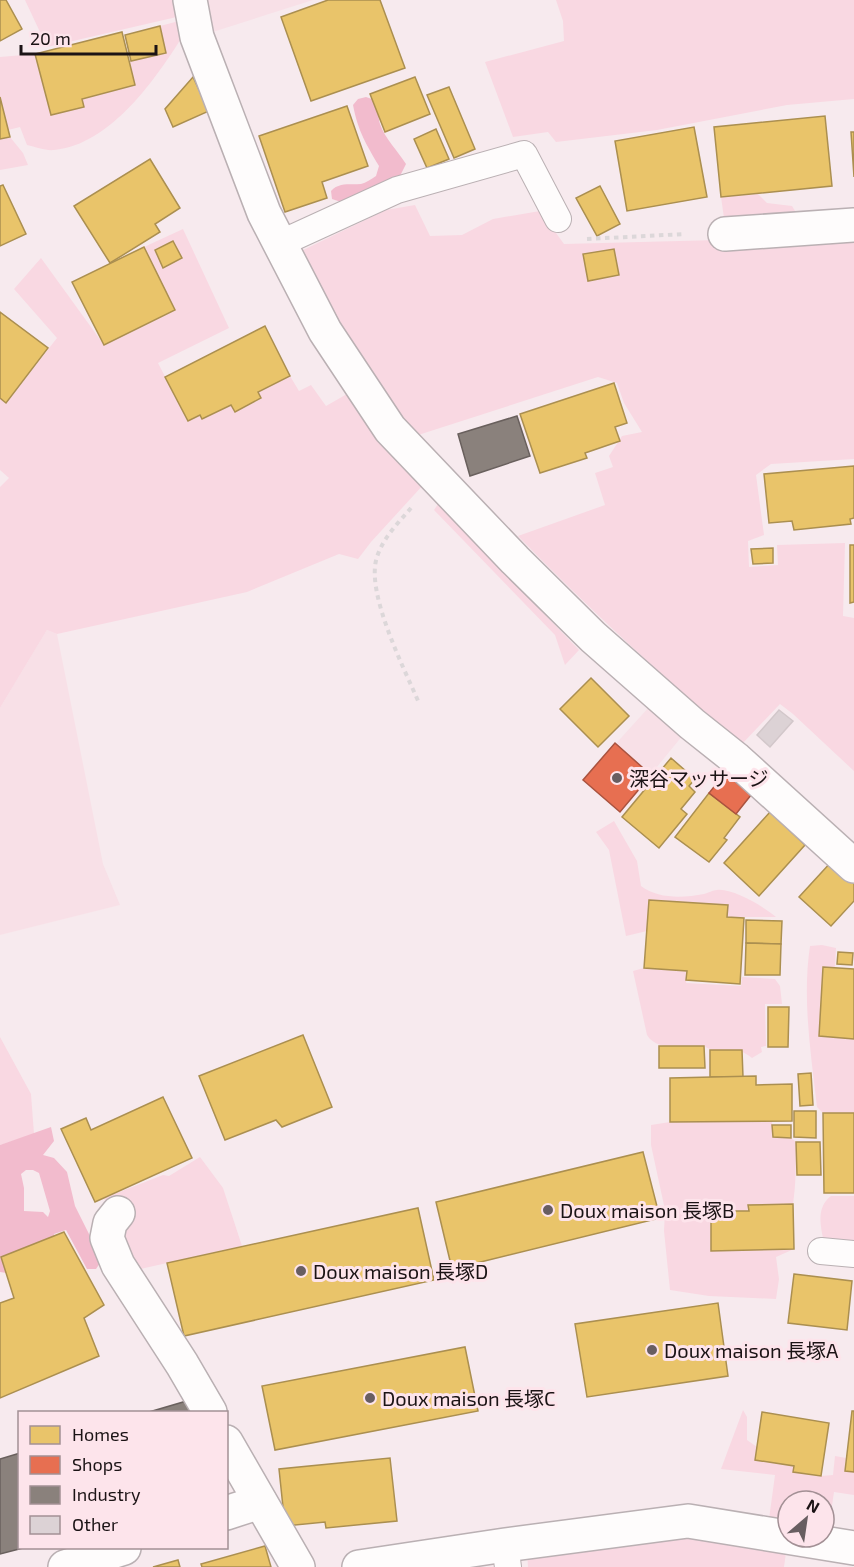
<svg xmlns="http://www.w3.org/2000/svg" width="854" height="1567" font-family="'Exo 2','Noto Sans JP',sans-serif">
	<rect width="100%" height="100%" fill="#f7eaee"/>
	<g fill="#f8e0e7">
		<path d="M190,0h123l-116,37z"/>
		<path d="M47,630l10,4 46,230 17,41 -120,30v-227z"/>
		<path d="M660,695l32,29 -72,88 -37,-32z"/>
	</g>
	<g fill="#f9d8e2">
		<path d="M25,0h153l3,16 -134,31z"/>
		<path d="M556,0h298v99l-67,6 -130,25 -101,12 -8,-10 -35,5 -28,-75 79,-21 -1,-20z"/>
		<path d="M179,21l5,13c-27,43 -73,111 -130,116 -8,1 -18,-3 -27,-5l-7,-18 -12,3 -8,-33v-40l35,-3 16,61 33,-8 -2,-8 53,-14 -6,-24 37,-8 -6,-27z"/>
		<path d="M10,137l13,16 5,12 -28,5v-31z"/>
		<path d="M758,194l9,9 25,3 5,8 -72,11 -4,-28z"/>
		<path d="M415,205l15,31 32,-1 31,-16 47,-8 24,33 154,-4 2,9 134,-12v222l-83,5 -15,11 8,60 -16,6 1,26 29,-2 -1,-20 68,-2 -2,73 11,2v153l-61,-57 -13,-10 -38,40c-78,-66 -153,-135 -224,-208l87,-31 -10,-32 18,-6 -4,-11 13,-20 20,-4 -18,-29 -7,-20 -19,-6 -186,60 -33,-42 -80,-143 87,-42z"/>
		<path d="M183,229l46,99 -71,35 30,58 12,-6 2,4 29,-14 4,7 26,-13 -3,-7 32,-16 9,15 12,-6 15,21 21,-12 77,90 -53,58 -13,17 -19,-5 -92,38 -190,42 -10,-4 -47,78v-221l9,-9 -9,-8v-72l6,5 51,-65 -43,-49 27,-31 63,87 71,-35 -31,-63z"/>
		<path d="M438,504l141,146 -14,15 -10,-30 -121,-125z"/>
		<path d="M614,821l23,40 4,25c17,13 42,12 63,8 4,-1 9,-4 13,-4 16,-2 47,17 59,27h-49v-12l-78,-5 -2,31 -21,5 -17,-86 -13,-18z"/>
		<path d="M822,945l14,3 -1,19h-12l-4,69 35,3v74h-31l-6,-6c-6,-53 -15,-108 -7,-161z"/>
		<path d="M644,968l43,3 -1,12 55,3 1,-9 33,2 5,7 2,18h-17l1,42 -5,1 1,5 -10,6c-19,-16 -32,-1 -48,-12 -18,0 -47,6 -57,-11l-14,-64z"/>
		<path d="M0,1037l31,57 3,40 -34,11z"/>
		<path d="M772,1121l1,16 18,1 5,4c0,22 0,42 -3,62l1,45 -18,8 3,22 -3,20 -67,-3 -39,-6 -6,-59 1,-21 -14,-65v-20l19,-3z"/>
		<path d="M200,1157l23,31 19,58 -106,24 -7,-14 -1,-10 -24,-48 59,-23 6,1z"/>
		<path d="M831,1196h23v51l-16,-2 -15,-7c-3,-16 -6,-31 8,-42z"/>
		<path d="M743,1410l4,7v23l10,7 -1,13 38,6v6l27,4 12,-1 2,-19 11,2 -1,13 9,1v23l-20,-3 -5,34 -5,-1v-24h-36v20l-19,-2 6,-44 -54,-6z"/>
		<path d="M690,1532l97,13 -3,22h-256l-1,-15z"/>
	</g>
	<g fill="#f2bbcd" fill-rule="evenodd">
		<path d="M366,97l12,4c3,8 -1,15 2,23 5,15 18,27 26,40l-8,16 -57,22 -9,-3 -1,-8c8,-9 19,-6 30,-7 5,-1 10,-5 15,-8l3,-10c-13,-22 -21,-35 -26,-61l5,-6z"/>
		<path d="M51,1127l3,14 -11,14 11,3 13,14 8,34 21,42 4,15 -4,6h-9l-21,-39 -12,4 4,11 -32,31 -26,-4v-127zM26,1170h7l6,3 11,38 -2,6 -5,-5 -19,-1v-23l-3,-14z"/>
	</g>
	<g fill="#e9c46a" stroke="#ab8f50" stroke-width="1.5">
		<path d="M0,0h6l16,29 -22,12z"/>
		<path d="M328,0h52l25,68 -94,33 -30,-84z"/>
		<path d="M160,26l6,27 -35,8 -6,-26z"/>
		<path d="M122,32l13,53 -53,14 2,8 -33,8 -16,-61z"/>
		<path d="M193,77l16,34 -36,16 -8,-18z"/>
		<path d="M415,77l15,37 -45,18 -15,-38z"/>
		<path d="M449,87l26,62 -21,9 -27,-63z"/>
		<path d="M0,97l10,40 -10,2z"/>
		<path d="M347,106l21,60 -46,16 5,16 -42,14 -26,-76z"/>
		<path d="M825,116l7,70 -111,11 -7,-70z"/>
		<path d="M694,127l13,70 -80,14 -12,-70z"/>
		<path d="M436,129l13,30 -22,9 -13,-29z"/>
		<path d="M851,132h3v45z"/>
		<path d="M150,159l30,49 -25,16 5,8 -50,31 -36,-57z"/>
		<path d="M3,185l23,49 -26,12v-60z"/>
		<path d="M600,186l20,38 -23,12 -21,-38z"/>
		<path d="M173,241l9,17 -19,10 -8,-18z"/>
		<path d="M144,247l31,63 -71,35 -32,-63z"/>
		<path d="M614,249l5,26 -31,6 -5,-27z"/>
		<path d="M0,312l48,36 -42,55 -6,-5z"/>
		<path d="M265,326l25,50 -32,16 3,6 -26,14 -4,-7 -29,14 -2,-4 -12,6 -23,-44z"/>
		<path d="M614,383l13,40 -12,4 5,14 -35,12 2,5 -47,15 -20,-59z"/>
		<path d="M854,466v52l-4,1 1,5 -57,6 -2,-9 -23,2 -5,-49z"/>
		<path d="M850,545h4v57l-4,1z"/>
		<path d="M773,548v15l-20,1 -2,-15z"/>
		<path d="M591,678l38,38 -31,31 -38,-38z"/>
		<path d="M671,758l24,21 -6,7 6,6 -14,17 6,5 -28,34 -37,-31z"/>
		<path d="M709,793l31,24 -16,21 3,2 -18,22 -34,-25z"/>
		<path d="M770,812l35,33 -46,51 -35,-33z"/>
		<path d="M832,861l22,20v20l-23,25 -32,-29z"/>
		<path d="M649,900l79,5 -1,12 17,1 -4,66 -54,-4 1,-9 -43,-3z"/>
		<path d="M746,920l36,1 -1,23 -35,-1z"/>
		<path d="M746,943l35,1 -1,31h-35z"/>
		<path d="M838,952l15,1 -1,12 -15,-1z"/>
		<path d="M823,967l31,2v70l-35,-3z"/>
		<path d="M768,1007h21l-1,40h-20z"/>
		<path d="M303,1035l29,72 -50,20 -6,-7 -51,20 -26,-64z"/>
		<path d="M659,1046h45l1,22h-46z"/>
		<path d="M710,1050h32l1,27h-33z"/>
		<path d="M811,1073l2,32 -13,1 -2,-32z"/>
		<path d="M756,1076v9l36,-1v37l-122,1v-44z"/>
		<path d="M163,1097l29,61 -97,44 -34,-73 25,-11 5,12z"/>
		<path d="M794,1111h22v27l-22,-1z"/>
		<path d="M823,1113h31v80h-30z"/>
		<path d="M772,1125h19v13l-18,-1z"/>
		<path d="M796,1142h24l1,33h-24z"/>
		<path d="M643,1152l17,66 -208,51 -16,-67z"/>
		<path d="M793,1204l1,45 -83,2v-40h38l-1,-6z"/>
		<path d="M418,1208l16,72 -250,56 -17,-73z"/>
		<path d="M64,1232l40,73 -20,13 15,38 -99,42v-95l14,-5 -13,-41z"/>
		<path d="M794,1274l58,7 -5,49 -59,-7z"/>
		<path d="M718,1303l10,73 -141,21 -12,-73z"/>
		<path d="M465,1347l13,64 -203,39 -13,-64z"/>
		<path d="M852,1411h2v61l-9,-1z"/>
		<path d="M762,1412l67,11 -8,53 -28,-4 1,-6 -39,-6z"/>
		<path d="M390,1458l7,63 -71,7 -1,-6 -40,4 -6,-57z"/>
		<path d="M265,1546l6,21h-69l-1,-3z"/>
		<path d="M178,1560l2,7h-27z"/>
	</g>
	<g fill="#e76f51" stroke="#aa533f" stroke-width="1.5">
		<path d="M615,743l36,32 -31,37 -37,-32z"/>
		<path d="M725,773l26,22 -15,19 -27,-21z"/>
	</g>
	<g fill="#8a817c" stroke="#69605d" stroke-width="1.5">
		<path d="M517,416l13,40 -60,20 -12,-42z"/>
		<path d="M190,1400l4,12h-45z"/>
		<path d="M20,1453v95h3l-23,6v-95z"/>
	</g>
	<path fill="#dcd2d5" stroke="#d2c7ca" stroke-width="1.5" d="M779,710l14,11 -23,26 -13,-12z"/>
	<g fill="none" stroke-linecap="round" stroke-linejoin="round">
		<g stroke="#bab0b3" stroke-width="28">
			<g id="lane">
				<path d="M279,244l118,-54 127,-36 34,65"/>
				<path d="M821,1251l33,3"/>
				<path d="M505,1545l3,22"/>
			</g>
		</g>
		<g stroke="#bab0b3" stroke-width="36">
			<g id="street">
				<path d="M190,0l7,37 67,176 61,118 65,98 125,131 78,77 99,87 44,35 118,107"/>
				<path d="M725,234l129,-9"/>
				<path d="M118,1213l-8,10 -3,15 11,27 64,99 28,48"/>
				<path d="M226,1442l72,125"/>
				<path d="M226,1513l34,-11"/>
				<path d="M65,1567l59,-19"/>
				<path d="M359,1567l146,-22 183,-24 166,27"/>
			</g>
		</g>
		<g stroke="#dcd7d9" stroke-width="4" stroke-dasharray="4.5 4.5" stroke-linecap="butt">
			<path d="M587,239l98,-5"/>
			<path d="M411,508c-13,15 -28,30 -34,49 -12,35 27,111 42,146"/>
		</g>
		<use href="#lane" stroke="#fefcfc" stroke-width="26"/>
		<use href="#street" stroke="#fefcfc" stroke-width="33"/>
	</g>
	<g fill="#685e61" stroke="#fde4eb" stroke-width="2">
		<circle cx="617" cy="778" r="6"/>
		<circle cx="548" cy="1210" r="6"/>
		<circle cx="301" cy="1271" r="6"/>
		<circle cx="652" cy="1350" r="6"/>
		<circle cx="370" cy="1398" r="6"/>
	</g>
	<g text-anchor="middle" dominant-baseline="central" stroke-width="6" stroke-linejoin="round" paint-order="stroke">
		<g font-size="20" fill="#1b1315" stroke="#fde4eb" text-anchor="start">
			<text x="629" y="778">深谷マッサージ</text>
			<text x="560" y="1210">Doux maison 長塚B</text>
			<text x="313" y="1271">Doux maison 長塚D</text>
			<text x="664" y="1350">Doux maison 長塚A</text>
			<text x="382" y="1398">Doux maison 長塚C</text>
		</g>
	</g>
	<rect x="18" y="1411" width="210" height="138" fill="#fde4eb" stroke="#a39095" stroke-width="1.5"/>
	<rect x="30" y="1426" width="30" height="18" fill="#e9c46a" stroke="#a39095" stroke-width="1.5"/>
	<text x="72" y="1441" font-size="18" fill="#1b1315">Homes</text>
	<rect x="30" y="1456" width="30" height="18" fill="#e76f51" stroke="#a39095" stroke-width="1.5"/>
	<text x="72" y="1471" font-size="18" fill="#1b1315">Shops</text>
	<rect x="30" y="1486" width="30" height="18" fill="#8a817c" stroke="#a39095" stroke-width="1.5"/>
	<text x="72" y="1501" font-size="18" fill="#1b1315">Industry</text>
	<rect x="30" y="1516" width="30" height="18" fill="#dcd2d5" stroke="#a39095" stroke-width="1.5"/>
	<text x="72" y="1531" font-size="18" fill="#1b1315">Other</text>
	<g transform="translate(806 1519) rotate(29)"><circle r="28" fill="#fde4eb" stroke="#a39095" stroke-width="1.5"/>
	<path d="M0-4.5L10 22L0 15L-10 22Z" fill="#685e61"/>
	<text y="-9" font-size="16" font-weight="bold" text-anchor="middle" fill="#1b1315">N</text>
	</g>
	<path d="M21 45v9h135v-9" fill="none" stroke="#1b1315" stroke-width="3"/>
	<text x="30" y="45" font-size="18" fill="#1b1315" stroke="#fde4eb" stroke-width="4.5" paint-order="stroke">20 m</text>
</svg>
